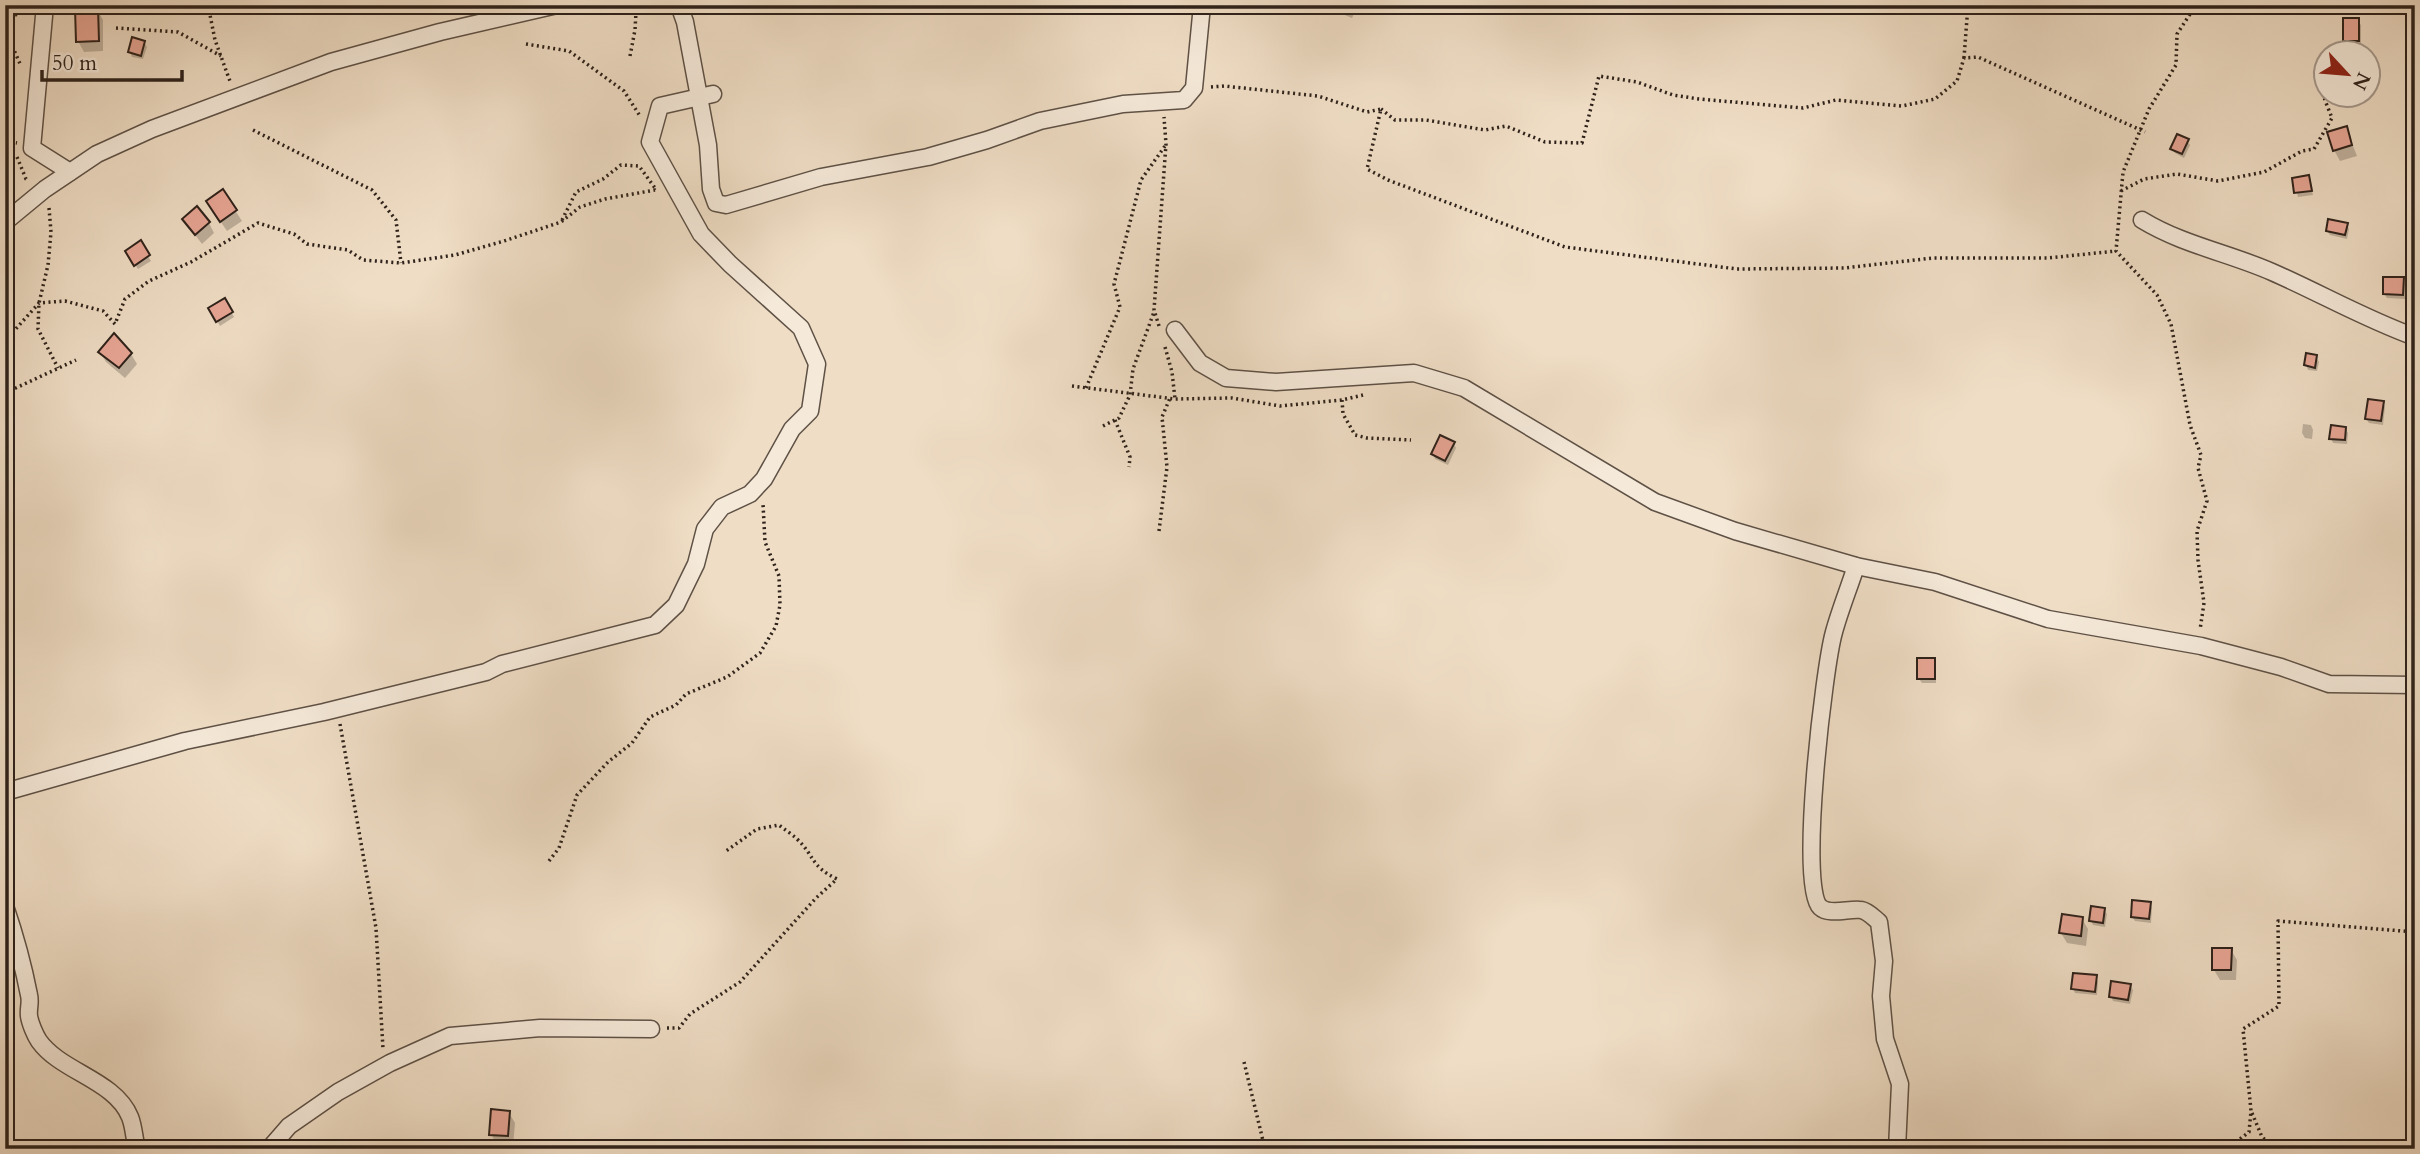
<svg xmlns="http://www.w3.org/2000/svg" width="2420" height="1154" font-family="Cardo,serif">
	<rect width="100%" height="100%" fill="#efddc5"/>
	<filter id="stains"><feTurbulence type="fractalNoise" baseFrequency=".00286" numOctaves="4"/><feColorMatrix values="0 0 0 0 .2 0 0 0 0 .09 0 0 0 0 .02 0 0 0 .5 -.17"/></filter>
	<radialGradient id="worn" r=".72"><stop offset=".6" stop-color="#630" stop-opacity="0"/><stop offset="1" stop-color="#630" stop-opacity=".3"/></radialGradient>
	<g fill="#0003">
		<path d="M1287,5h14l-1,4z"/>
		<path d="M1339,5h19l-6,13 -12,-5z"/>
		<path d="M97,9l6,11v31l-19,1 -6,-11z"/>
		<path d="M2358,20l3,5v20h-14l-2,-5z"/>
		<path d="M144,42l3,5 -4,12 -11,-2 -2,-5z"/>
		<path d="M2346,128l11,28 -17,5 -6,-11z"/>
		<path d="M2187,141l3,4 -6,13 -9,-5 -3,-4z"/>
		<path d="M2308,177l5,18 -15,2 -4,-18z"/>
		<path d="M223,192l19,29 -15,10 -13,-19z"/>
		<path d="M184,220l25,3 5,10 -12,11z"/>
		<path d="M2347,225l2,4 -2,10 -17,-4 -3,-4z"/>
		<path d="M140,243l11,18 -13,8 -11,-18z"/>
		<path d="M2403,279l2,5v15l-18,-1 -3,-4z"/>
		<path d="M224,300l10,17 -14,9 -10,-18z"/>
		<path d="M100,352l31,2 6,10 -12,14 -19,-16z"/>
		<path d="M2316,357l3,5 -2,9 -9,-1 -2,-5z"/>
		<path d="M2383,403l2,4 -2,18 -14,-2 -3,-4z"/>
		<path d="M2303,424l8,1 2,5 -1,9 -7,-1 -3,-5z"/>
		<path d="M2345,428l3,5 -1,11 -14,-1 -2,-5z"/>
		<path d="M1454,444l2,4 -8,17 -13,-6 -2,-5z"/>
		<path d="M1934,660l2,4v19h-14l-3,-4z"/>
		<path d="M2150,903l2,5 -1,15 -16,-2 -3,-4z"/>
		<path d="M2104,910l3,4 -2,13 -12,-2 -2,-4z"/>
		<path d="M2082,919l6,10 -2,17 -19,-3 -6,-10z"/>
		<path d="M2231,950l6,10 -1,20h-16l-6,-10z"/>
		<path d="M2096,977l2,5 -1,13 -22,-2 -2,-5z"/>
		<path d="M2130,985l3,5 -3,14 -17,-3 -2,-5z"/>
		<path d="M509,1113l6,10 -2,23 -16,-1 -6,-11z"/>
	</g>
	<g fill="#e8a695" stroke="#2e221b" stroke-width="2">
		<path d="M98,7l1,34 -23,1 -1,-34z"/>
		<rect x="2343" y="18" width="16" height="23"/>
		<path d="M132,37l13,4 -4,15 -13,-4z"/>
		<path d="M2347,126l5,19 -19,6 -6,-19z"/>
		<path d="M2177,134l12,5 -7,15 -12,-5z"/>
		<path d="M2309,175l3,16 -18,2 -2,-15z"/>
		<path d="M223,189l14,21 -17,12 -14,-21z"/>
		<path d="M197,206l13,16 -15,13 -13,-16z"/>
		<path d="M2328,219l20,4 -3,12 -19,-4z"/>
		<path d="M141,240l9,15 -16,11 -9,-15z"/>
		<path d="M2383,277h21l-1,18 -20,-1z"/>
		<path d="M225,298l8,14 -17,10 -8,-14z"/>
		<path d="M114,333l18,20 -13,15 -21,-16z"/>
		<path d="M2306,353l11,2 -2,13 -11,-3z"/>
		<path d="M2368,399l16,2 -3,20 -16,-2z"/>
		<path d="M2331,425l15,2 -1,13 -16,-1z"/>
		<path d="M1440,435l15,7 -10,19 -14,-7z"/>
		<rect x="1917" y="658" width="18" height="21"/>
		<path d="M2132,900l19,2 -2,17 -18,-2z"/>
		<path d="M2091,906l14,2 -2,15 -14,-2z"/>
		<path d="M2062,914l21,3 -2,19 -22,-3z"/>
		<path d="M2212,948h20l-1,22h-19z"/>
		<path d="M2073,973l24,2 -2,17 -24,-3z"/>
		<path d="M2111,981l20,3 -3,16 -19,-3z"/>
		<path d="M491,1109l19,2 -2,25 -19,-1z"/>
	</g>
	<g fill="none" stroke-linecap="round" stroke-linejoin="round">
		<g stroke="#5e5146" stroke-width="19">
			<g id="minor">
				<path d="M45,5l-13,143 38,24"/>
				<path d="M679,5l6,17 23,123 3,44 5,14 10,2 95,-28 107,-20 59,-17 53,-19 83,-17 61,-4 10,-12 8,-83"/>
				<path d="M2142,220c41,25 87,33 130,52 48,21 93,47 143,65"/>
				<path d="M5,222l40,-33 52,-35 55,-25 179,-67 109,-30 117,-27"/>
				<path d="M1175,330l25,33 26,15 50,4 138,-9 50,15 191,114 80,29 121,35 79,16 113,37 153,27 80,21 48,17 86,1"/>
				<path d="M1856,566c-7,22 -16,44 -22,66 -10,35 -36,256 -14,275 9,9 30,1 41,3 7,1 13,8 18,12l5,39 -3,35 4,43 15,45 -3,65"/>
				<path d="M5,792l180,-51 139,-29 162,-40 16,-8 153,-39 21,-20 20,-41 9,-35 17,-22 28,-13 14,-15 28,-50 18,-18 7,-47 -16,-36 -71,-64 -29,-30 -51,-92 10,-36 53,-12"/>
				<path d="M5,906c10,29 18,58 24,89 2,7 -1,14 0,21 1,7 6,19 10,25 22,31 76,39 91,76 4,10 4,21 7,32"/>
				<path d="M269,1149l20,-23 49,-34 52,-29 60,-27 90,-8 111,1"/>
			</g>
		</g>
		<g stroke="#2e221b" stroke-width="3.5" stroke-dasharray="2 3.5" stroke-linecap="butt">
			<path d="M208,5l7,35 16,44"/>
			<path d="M2196,5l-19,29 -1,31 -27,44 -26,63 -7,79 41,44 14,29 19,101 11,30 -3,13 9,33 -10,30 1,29 6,43 -4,27"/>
			<path d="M5,20l23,-11"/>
			<path d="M116,28l62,4 43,24"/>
			<path d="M5,38l9,12 7,16"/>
			<path d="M526,44l43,7 55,40 16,25"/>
			<path d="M2328,52l8,-8"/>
			<path d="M630,56l5,-26 1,-18 10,-7"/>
			<path d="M1964,58l4,-53"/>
			<path d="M1211,87l13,-1 94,10 49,16 14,-3 -14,60 21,11 177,67 172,22 107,-1 89,-10h115l68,-7"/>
			<path d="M1381,109l14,11h31l59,10 21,-4 39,16 37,1 17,-67 38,6 36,13 26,4 104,9 33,-8 66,6 33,-7 22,-18 7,-23 14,-1 167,75"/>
			<path d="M253,130l119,60 24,30 5,43"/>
			<path d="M5,141l12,2"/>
			<path d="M17,157l9,22 3,2"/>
			<path d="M2121,191l23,-12 33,-5 41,7 46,-9 38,-21 12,-2 18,-31c-7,-18 -20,-45 -6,-62"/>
			<path d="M49,208l2,24 -3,33 -9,38 -1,26 20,39"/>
			<path d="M562,220l14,-28 27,-13 18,-14 18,1 16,22"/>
			<path d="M1159,326l-5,-16 12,-166 -2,-27"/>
			<path d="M5,341l34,-38 26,-2 38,10 12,13 10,-25 24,-18 42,-19 67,-39 36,11 13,10 41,6 15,10 38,3 54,-8 49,-14 57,-19 19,-15 25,-8 50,-9 3,2"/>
			<path d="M1165,347l7,25 3,27"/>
			<path d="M1072,386l103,13 57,-1 48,8 62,-6 21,-5"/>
			<path d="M1086,388l34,-81 -6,-23 27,-104 24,-34"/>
			<path d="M5,393l71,-33"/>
			<path d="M1342,400l1,14 12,21 12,3 44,2"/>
			<path d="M1115,420l15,37 -1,10"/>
			<path d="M1103,426l16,-8 11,-23 3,-26 21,-57"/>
			<path d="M1159,531l8,-64 -5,-50 8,-19"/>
			<path d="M340,724l36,204 7,121"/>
			<path d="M549,861l10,-13 18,-53 31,-33 24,-19 18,-26 26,-12 10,-11 41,-17 33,-24 16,-27 4,-21 -1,-29 -14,-34 -2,-38"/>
			<path d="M667,1028h12l11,-14 50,-32 76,-84 21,-19c-27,-13 -22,-23 -40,-40 -5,-5 -12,-9 -18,-14l-22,4 -31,22"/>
			<path d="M1244,1062l21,87"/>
			<path d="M2252,1113l10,24 14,12"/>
			<path d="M2227,1149l22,-17 2,-21 -8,-82 36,-23 -1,-85 137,11"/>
		</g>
		<use href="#minor" stroke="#f5e9d9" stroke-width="16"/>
	</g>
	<rect width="2420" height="1154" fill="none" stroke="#efddc5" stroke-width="28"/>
	<rect x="7" y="7" width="2406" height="1140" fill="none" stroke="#2e221b" stroke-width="3.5"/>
	<rect x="14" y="14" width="2392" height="1126" fill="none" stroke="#2e221b" stroke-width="2"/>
	<g transform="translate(2347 74) rotate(116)"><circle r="33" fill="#f5e9d9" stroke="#a5998d" stroke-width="2"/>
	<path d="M0-5L12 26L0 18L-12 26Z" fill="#8f2418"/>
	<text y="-10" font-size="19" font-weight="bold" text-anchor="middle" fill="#2e221b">N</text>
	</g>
	<path d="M42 70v10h140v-10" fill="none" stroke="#2e221b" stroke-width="3.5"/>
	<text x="52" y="70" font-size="21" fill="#2e221b" stroke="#f5e9d9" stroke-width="5" paint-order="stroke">50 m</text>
	<rect width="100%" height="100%" filter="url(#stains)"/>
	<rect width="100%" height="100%" fill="url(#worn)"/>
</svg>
